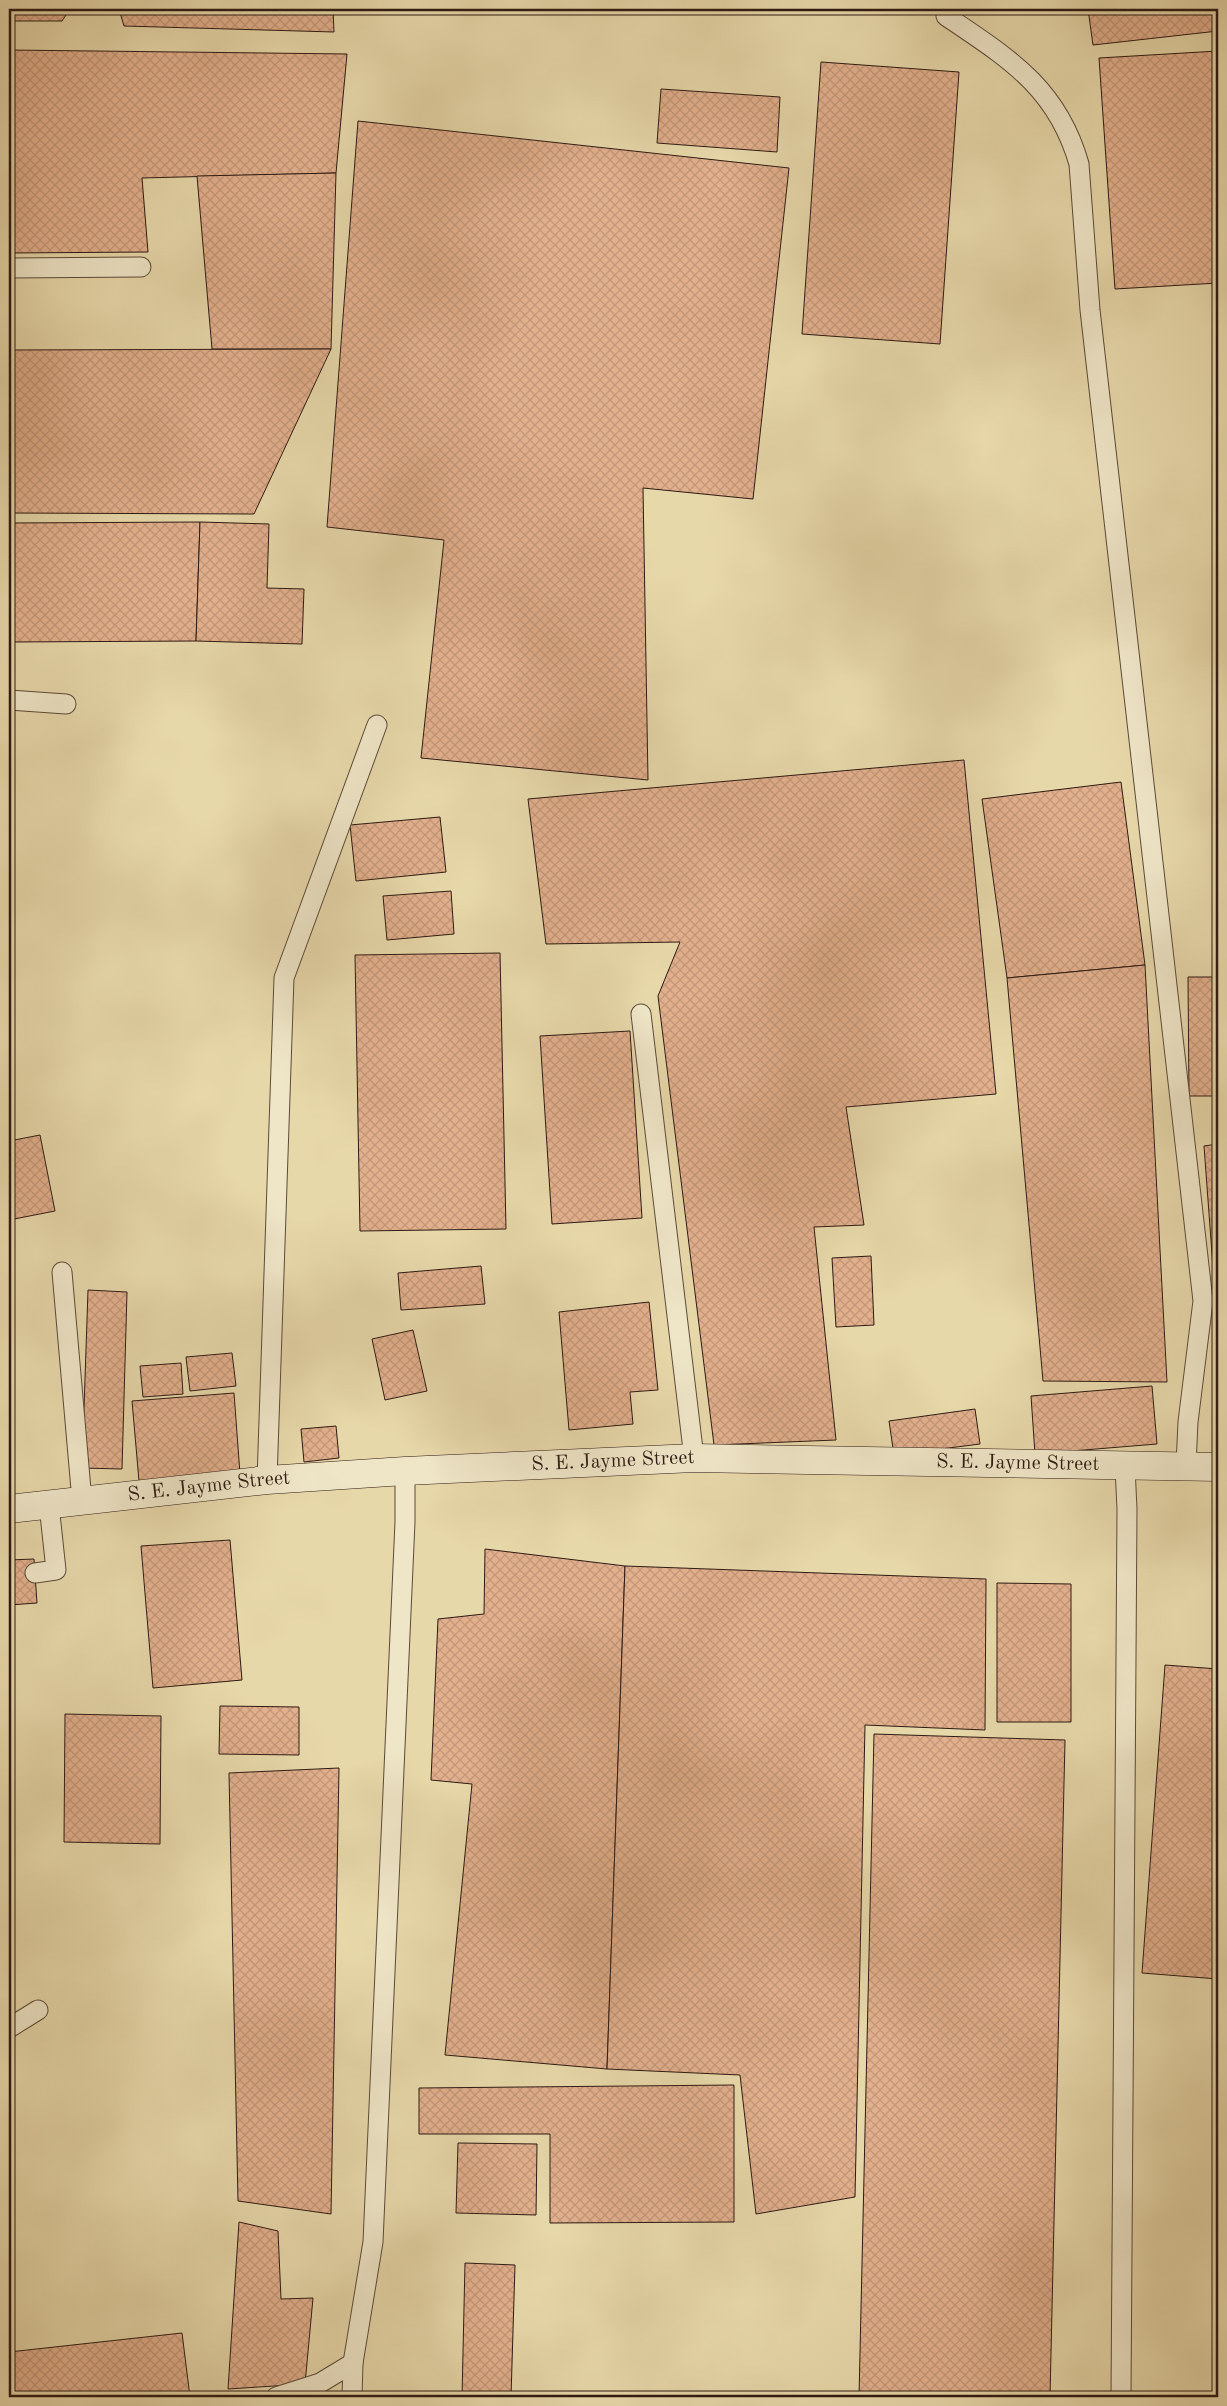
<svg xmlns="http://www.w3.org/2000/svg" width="1227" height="2406" font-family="'Old Standard TT',serif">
	<defs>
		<pattern id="building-cross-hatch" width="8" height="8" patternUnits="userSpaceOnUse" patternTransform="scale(1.25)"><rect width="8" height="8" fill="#e3b08d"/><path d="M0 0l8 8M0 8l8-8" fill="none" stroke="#c39779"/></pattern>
	</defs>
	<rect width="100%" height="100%" fill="#e7d8aa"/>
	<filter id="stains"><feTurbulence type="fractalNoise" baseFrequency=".004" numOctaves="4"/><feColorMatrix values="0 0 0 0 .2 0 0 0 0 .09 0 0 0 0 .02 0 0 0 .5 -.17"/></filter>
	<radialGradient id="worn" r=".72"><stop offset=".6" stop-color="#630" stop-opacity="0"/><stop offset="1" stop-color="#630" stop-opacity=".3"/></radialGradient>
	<g fill="url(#building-cross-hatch)" stroke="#2d1a13">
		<path d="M9,9h61l-8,12h-53z"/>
		<path d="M119,9h214l1,23 -210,-6z"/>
		<path d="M1088,9h130v22l-125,14z"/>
		<path d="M9,50l338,4 -11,119 -194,5 6,74 -139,1z"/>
		<path d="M1218,51v232l-103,6 -16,-231z"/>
		<path d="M821,62l138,10 -19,272 -138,-10z"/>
		<path d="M661,89l119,8 -3,55 -120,-9z"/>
		<path d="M358,121l431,47 -36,331 -110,-11 5,292 -227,-22 23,-218 -117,-13z"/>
		<path d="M336,173l-5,176h-119l-15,-173z"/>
		<path d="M331,349l-77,165 -245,-1v-163z"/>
		<path d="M200,522l-4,119 -187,1v-119z"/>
		<path d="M200,522l69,2 -2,64 37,1 -2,55 -106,-3z"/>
		<path d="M964,760l32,334 -150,13 18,118 -50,2 22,213 -122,5 -56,-449 22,-54 -134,2 -18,-145z"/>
		<path d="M1121,782l24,183 -138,13 -25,-179z"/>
		<path d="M440,817l6,55 -90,9 -6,-56z"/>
		<path d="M451,891l3,43 -67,6 -4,-44z"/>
		<path d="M500,953l6,276 -146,2 -5,-276z"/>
		<path d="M1145,965l22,417 -124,-1 -36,-403z"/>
		<path d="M1188,977h30v119h-29z"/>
		<path d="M630,1031l12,187 -90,6 -12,-188z"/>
		<path d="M40,1135l15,76 -46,9v-79z"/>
		<path d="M1218,1144v136l-4,1 -10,-135z"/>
		<path d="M871,1256l3,69 -38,2 -4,-69z"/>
		<path d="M481,1266l4,38 -84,6 -3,-37z"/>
		<path d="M88,1290l39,2 -5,177 -40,-1z"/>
		<path d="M649,1302l9,88 -28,2 3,32 -64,6 -10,-118z"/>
		<path d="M413,1330l14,61 -42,9 -13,-61z"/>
		<path d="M232,1353l4,33 -46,5 -4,-34z"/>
		<path d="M181,1363l2,31 -40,3 -3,-31z"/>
		<path d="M1152,1386l5,58 -122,10 -4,-58z"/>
		<path d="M234,1393l6,81 -101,7 -7,-80z"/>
		<path d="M975,1409l5,35 -86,11 -5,-34z"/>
		<path d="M336,1426l3,32 -35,4 -3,-33z"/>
		<path d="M230,1540l12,140 -89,8 -12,-142z"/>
		<path d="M485,1549l140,17 -18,503 -162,-14 27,-271 -41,-4 7,-161 46,-5z"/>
		<path d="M34,1559l3,44 -28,2v-45z"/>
		<path d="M625,1566l361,13 -1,151 -120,-5 -10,472 -99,17 -16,-139 -133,-6z"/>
		<path d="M997,1583l74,1v138h-74z"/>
		<path d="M1165,1665l53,4v310l-76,-6z"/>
		<path d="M220,1706l79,1v48l-80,-1z"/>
		<path d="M65,1714l96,2 -1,128 -96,-2z"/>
		<path d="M874,1734l191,6 -15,657h-191z"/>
		<path d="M339,1768l-8,446 -93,-13 -9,-428z"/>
		<path d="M734,2085v137l-184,1v-89h-131v-46z"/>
		<path d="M458,2143l79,1 -1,71 -80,-2z"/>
		<path d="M239,2222l39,9 3,68 32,-1 -8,86 -77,5z"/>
		<path d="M465,2263l50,2 -4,132h-49z"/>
		<path d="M182,2333l8,64h-181v-45z"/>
	</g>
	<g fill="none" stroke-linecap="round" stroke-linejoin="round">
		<g stroke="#5c4a39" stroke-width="21">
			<g id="lane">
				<path d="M946,16c62,42 111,71 133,148l11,146 113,991 -15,121 -2,43"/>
				<path d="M9,268l132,-1"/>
				<path d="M9,700l57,4"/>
				<path d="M641,1014l53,444"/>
				<path d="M62,1272l20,229"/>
				<path d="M267,1480l17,-502 93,-253"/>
				<path d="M35,1573l21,-3 -7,-65"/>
				<path d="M9,2028l29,-18"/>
				<path d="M276,2397l44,-14 33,-20"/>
				<path d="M352,2397l1,-34 20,-121 32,-720v-51"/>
				<path d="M1121,2397l6,-888 -2,-42"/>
			</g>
		</g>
		<g stroke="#2d1a13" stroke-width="29">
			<g id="secondary">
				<path id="s1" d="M9,1509l258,-29 138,-9 289,-13 524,9"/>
			</g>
		</g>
		<use href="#lane" stroke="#efe6c8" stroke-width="19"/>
		<use href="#secondary" stroke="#efe6c8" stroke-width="28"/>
	</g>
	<g text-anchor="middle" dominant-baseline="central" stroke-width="4.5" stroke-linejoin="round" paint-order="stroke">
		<g font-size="20" fill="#2d1a13" stroke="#efe6c8">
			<text stroke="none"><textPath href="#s1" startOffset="606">S. E. Jayme Street</textPath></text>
			<text stroke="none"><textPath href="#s1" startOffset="1011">S. E. Jayme Street</textPath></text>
			<text stroke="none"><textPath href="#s1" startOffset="201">S. E. Jayme Street</textPath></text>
		</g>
	</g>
	<rect width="1227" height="2406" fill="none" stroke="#e7d8aa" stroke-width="30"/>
	<rect x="10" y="10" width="1207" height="2386" fill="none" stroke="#2d1a13" stroke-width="2.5"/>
	<rect x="15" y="15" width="1197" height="2376" fill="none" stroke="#2d1a13"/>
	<rect width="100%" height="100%" filter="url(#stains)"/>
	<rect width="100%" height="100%" fill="url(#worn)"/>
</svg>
